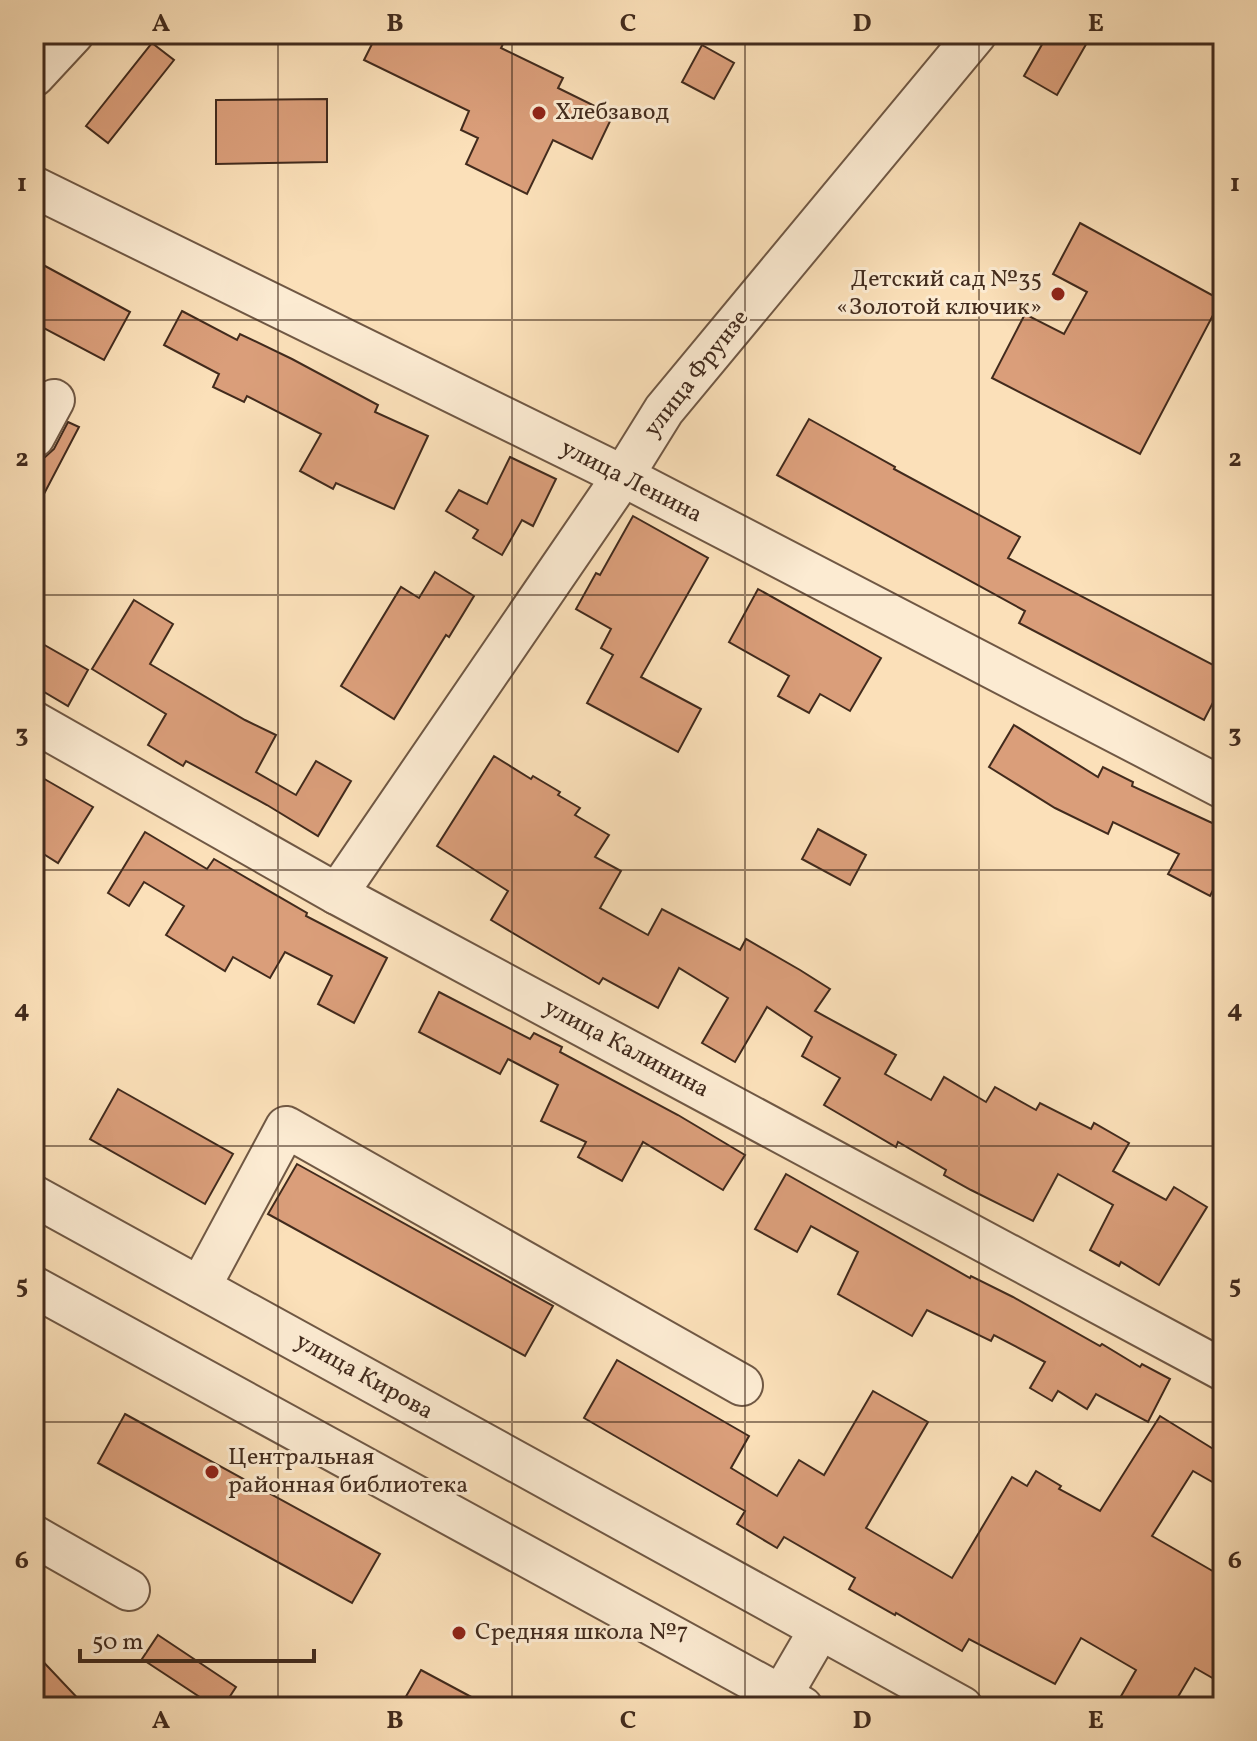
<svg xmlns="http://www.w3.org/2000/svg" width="1257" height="1741" font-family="Vollkorn,serif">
	<rect width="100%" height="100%" fill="#fbe0b9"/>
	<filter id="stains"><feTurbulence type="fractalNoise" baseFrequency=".0025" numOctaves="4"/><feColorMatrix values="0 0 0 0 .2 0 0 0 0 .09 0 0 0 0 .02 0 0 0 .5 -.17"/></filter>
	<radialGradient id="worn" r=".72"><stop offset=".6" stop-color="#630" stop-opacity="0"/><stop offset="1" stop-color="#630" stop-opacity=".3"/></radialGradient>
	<g fill="#da9e7a" stroke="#422b1d" stroke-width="2">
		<path d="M377,34h131l-7,14 62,30 -5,10 55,27 -21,44 -39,-19 -26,54 -61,-30 12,-26 -17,-8 8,-19 -105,-51z"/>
		<path d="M1048,34h44l-35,61 -33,-19z"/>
		<path d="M152,43l22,17 -66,83 -22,-17z"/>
		<path d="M702,45l32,18 -20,36 -32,-17z"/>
		<path d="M327,99v63l-111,2v-64z"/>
		<path d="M1080,223l141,77 -81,154 -148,-76 33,-64 39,20 23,-42 -34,-18z"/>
		<path d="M34,260l96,52 -26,48 -70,-37z"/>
		<path d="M182,311l55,29 3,-6 52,25 86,46 -3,7 53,24 -34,73 -58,-26 -3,6 -33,-18 21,-37 -74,-38 -3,6 -31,-15 6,-13 -55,-29z"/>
		<path d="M809,419l86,48 -1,2 126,68 -12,21 215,112v13l-19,37 -185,-97 6,-12 -248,-136z"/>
		<path d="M68,422l11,5 -45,86v-53l11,-3 9,-8z"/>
		<path d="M510,457l46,22 -23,47 -11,-6 -20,35 -29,-17 5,-8 -32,-19 13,-21 28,14z"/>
		<path d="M633,516l75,42 -67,119 60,32 -23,43 -91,-49 26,-48 -12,-7 10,-19 -35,-20 20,-36 4,2z"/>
		<path d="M435,572l39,24 -25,41 -3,-2 -52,84 -53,-33 60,-99 18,11z"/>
		<path d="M758,589l123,69 -31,53 -30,-17 -11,19 -31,-17 11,-20 -60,-34z"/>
		<path d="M134,600l39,24 -23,40 95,56 31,15 -20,37 40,23 20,-34 35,20 -33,55 -51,-31 -81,-44 -3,5 -35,-21 18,-31 -74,-45z"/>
		<path d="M34,639l54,31 -20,36 -34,-20z"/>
		<path d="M1014,725l84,52 5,-10 30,15 -1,4 91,42v43l-13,25 -42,-22 11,-20 -66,-32 -5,12 -53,-26 -66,-41z"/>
		<path d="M494,756l37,23 2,-3 27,16 -2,3 22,13 -5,7 34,20 -14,22 26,14 -21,37 48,27 14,-26 78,41 6,-11 54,31 30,19 -15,22 81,44 -11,19 46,26 13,-23 42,25 9,-15 41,23 4,-7 51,26 3,-6 35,20 -16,28 53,29 8,-13 33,20 -48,78 -38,-23 -2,4 -29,-16 23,-45 -55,-31 -25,47 -62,-31 -27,-15 2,-5 -48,-28 -2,5 -72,-42 16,-27 -38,-22 10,-19 -45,-30 -32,55 -33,-19 26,-45 -49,-30 -21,40 -55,-30 -4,6 -108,-64 17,-29 -71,-45z"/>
		<path d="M34,773l59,34 -35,56 -24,-15z"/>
		<path d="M818,829l48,26 -16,30 -48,-26z"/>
		<path d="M145,832l62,37 7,-10 93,54 -1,3 81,42 -33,65 -36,-19 14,-28 -47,-24 -15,26 -37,-21 -8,14 -59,-36 18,-29 -40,-24 -15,24 -21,-13z"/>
		<path d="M439,992l91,47 4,-6 28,14 -2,5 118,63 67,40 -22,35 -80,-48 -21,39 -44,-24 8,-15 -45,-21 17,-36 -50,-26 -8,15 -81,-42z"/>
		<path d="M118,1089l115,65 -28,50 -115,-65z"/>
		<path d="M297,1164l256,142 -28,50 -257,-142z"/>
		<path d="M786,1174l184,104 1,-2 42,21 87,49 2,-2 38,23 2,-3 28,15 -22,43 -52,-28 -9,15 -29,-18 -6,10 -22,-13 15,-26 -51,-27 -3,6 -64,-31 -15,26 -74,-42 20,-42 -47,-26 -14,26 -42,-23z"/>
		<path d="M617,1360l132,76 -18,32 46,28 22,-36 25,15 49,-84 55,31 -62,106 86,50 60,-101 15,9 9,-15 25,15 -2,3 41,22 60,-95 63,39v33l-30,-17 -41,65 71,41v107l-28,-16 -23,39h-37l-15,-9 16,-28 -55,-32 -26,46 -86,-45 -7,12 -66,-38 -1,2 -46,-26 6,-11 -71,-41 -7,11 -40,-24 8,-13 -161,-93z"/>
		<path d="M125,1414l255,140 -28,49 -254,-140z"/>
		<path d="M158,1635l78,52 -13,20h-8l-73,-48z"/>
		<path d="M34,1652l52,55h-52z"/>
		<path d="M421,1670l69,37h-90z"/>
	</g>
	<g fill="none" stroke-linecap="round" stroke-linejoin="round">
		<g stroke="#705844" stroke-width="44">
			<g id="minor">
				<path d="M34,76l39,-42"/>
				<path d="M34,187l589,289 600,312"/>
				<path d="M34,437l20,-37"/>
				<path d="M34,722l303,172 886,476"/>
				<path d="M337,894l286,-418 41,-66 312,-376"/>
				<path d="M34,1196l928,511"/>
				<path d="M34,1287l768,420"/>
				<path d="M200,1287l86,-160 456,258"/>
				<path d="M34,1536l95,54"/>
				<path d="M781,1696l39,-67"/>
			</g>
		</g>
		<use href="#minor" stroke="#fcebd2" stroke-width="40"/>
	</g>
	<path fill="none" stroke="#422b1d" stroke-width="2" stroke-opacity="0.55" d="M278,34v1673M512,34v1673M745,34v1673M979,34v1673M34,320h1189M34,595h1189M34,870h1189M34,1146h1189M34,1422h1189"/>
	<g fill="#8f2418" stroke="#fcebd2" stroke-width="3">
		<circle cx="539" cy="113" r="8"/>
		<circle cx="1058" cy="294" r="8"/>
		<circle cx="212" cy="1472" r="8"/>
		<circle cx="459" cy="1633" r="8"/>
	</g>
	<g text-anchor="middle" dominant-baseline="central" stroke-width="6" stroke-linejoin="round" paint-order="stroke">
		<g font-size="24" fill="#422b1d" stroke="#fcebd2" text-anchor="start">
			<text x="555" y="113">Хлебзавод</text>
			<text x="1042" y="280" text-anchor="end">Детский сад №35<tspan x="1042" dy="28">«Золотой ключик»</tspan></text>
			<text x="228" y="1458">Центральная<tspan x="228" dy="28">районная библиотека</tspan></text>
			<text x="475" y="1633">Средняя школа №7</text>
		</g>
		<g font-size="24" fill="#422b1d" stroke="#fcebd2">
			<text transform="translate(697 374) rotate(-52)">улица Фрунзе</text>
			<text transform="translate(631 482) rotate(27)">улица Ленина</text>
			<text transform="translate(626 1049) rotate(28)">улица Калинина</text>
			<text transform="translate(364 1377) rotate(29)">улица Кирова</text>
		</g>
	</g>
	<rect width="1257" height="1741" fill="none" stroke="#fbe0b9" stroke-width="88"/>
	<path d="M80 1649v12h234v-12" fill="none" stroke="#422b1d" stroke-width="4"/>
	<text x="92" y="1649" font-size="24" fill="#422b1d" stroke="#fcebd2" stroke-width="6" paint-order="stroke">50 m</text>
	<rect x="44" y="44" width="1169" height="1653" fill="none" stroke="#422b1d" stroke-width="3"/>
	<g font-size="26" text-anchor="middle" font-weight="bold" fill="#422b1d">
		<text x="161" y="31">A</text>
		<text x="395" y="31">B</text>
		<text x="628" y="31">C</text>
		<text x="862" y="31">D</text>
		<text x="1096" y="31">E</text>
		<text x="22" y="191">1</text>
		<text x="1235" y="191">1</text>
		<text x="22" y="466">2</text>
		<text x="1235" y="466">2</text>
		<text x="22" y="742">3</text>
		<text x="1235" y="742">3</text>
		<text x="22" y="1017">4</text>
		<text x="1235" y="1017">4</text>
		<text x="22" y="1293">5</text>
		<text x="1235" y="1293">5</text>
		<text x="22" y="1568">6</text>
		<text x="1235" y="1568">6</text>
		<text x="161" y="1728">A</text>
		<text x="395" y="1728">B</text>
		<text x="628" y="1728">C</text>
		<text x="862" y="1728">D</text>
		<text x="1096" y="1728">E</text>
	</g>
	<rect width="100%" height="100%" filter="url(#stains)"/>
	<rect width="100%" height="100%" fill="url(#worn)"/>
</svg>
